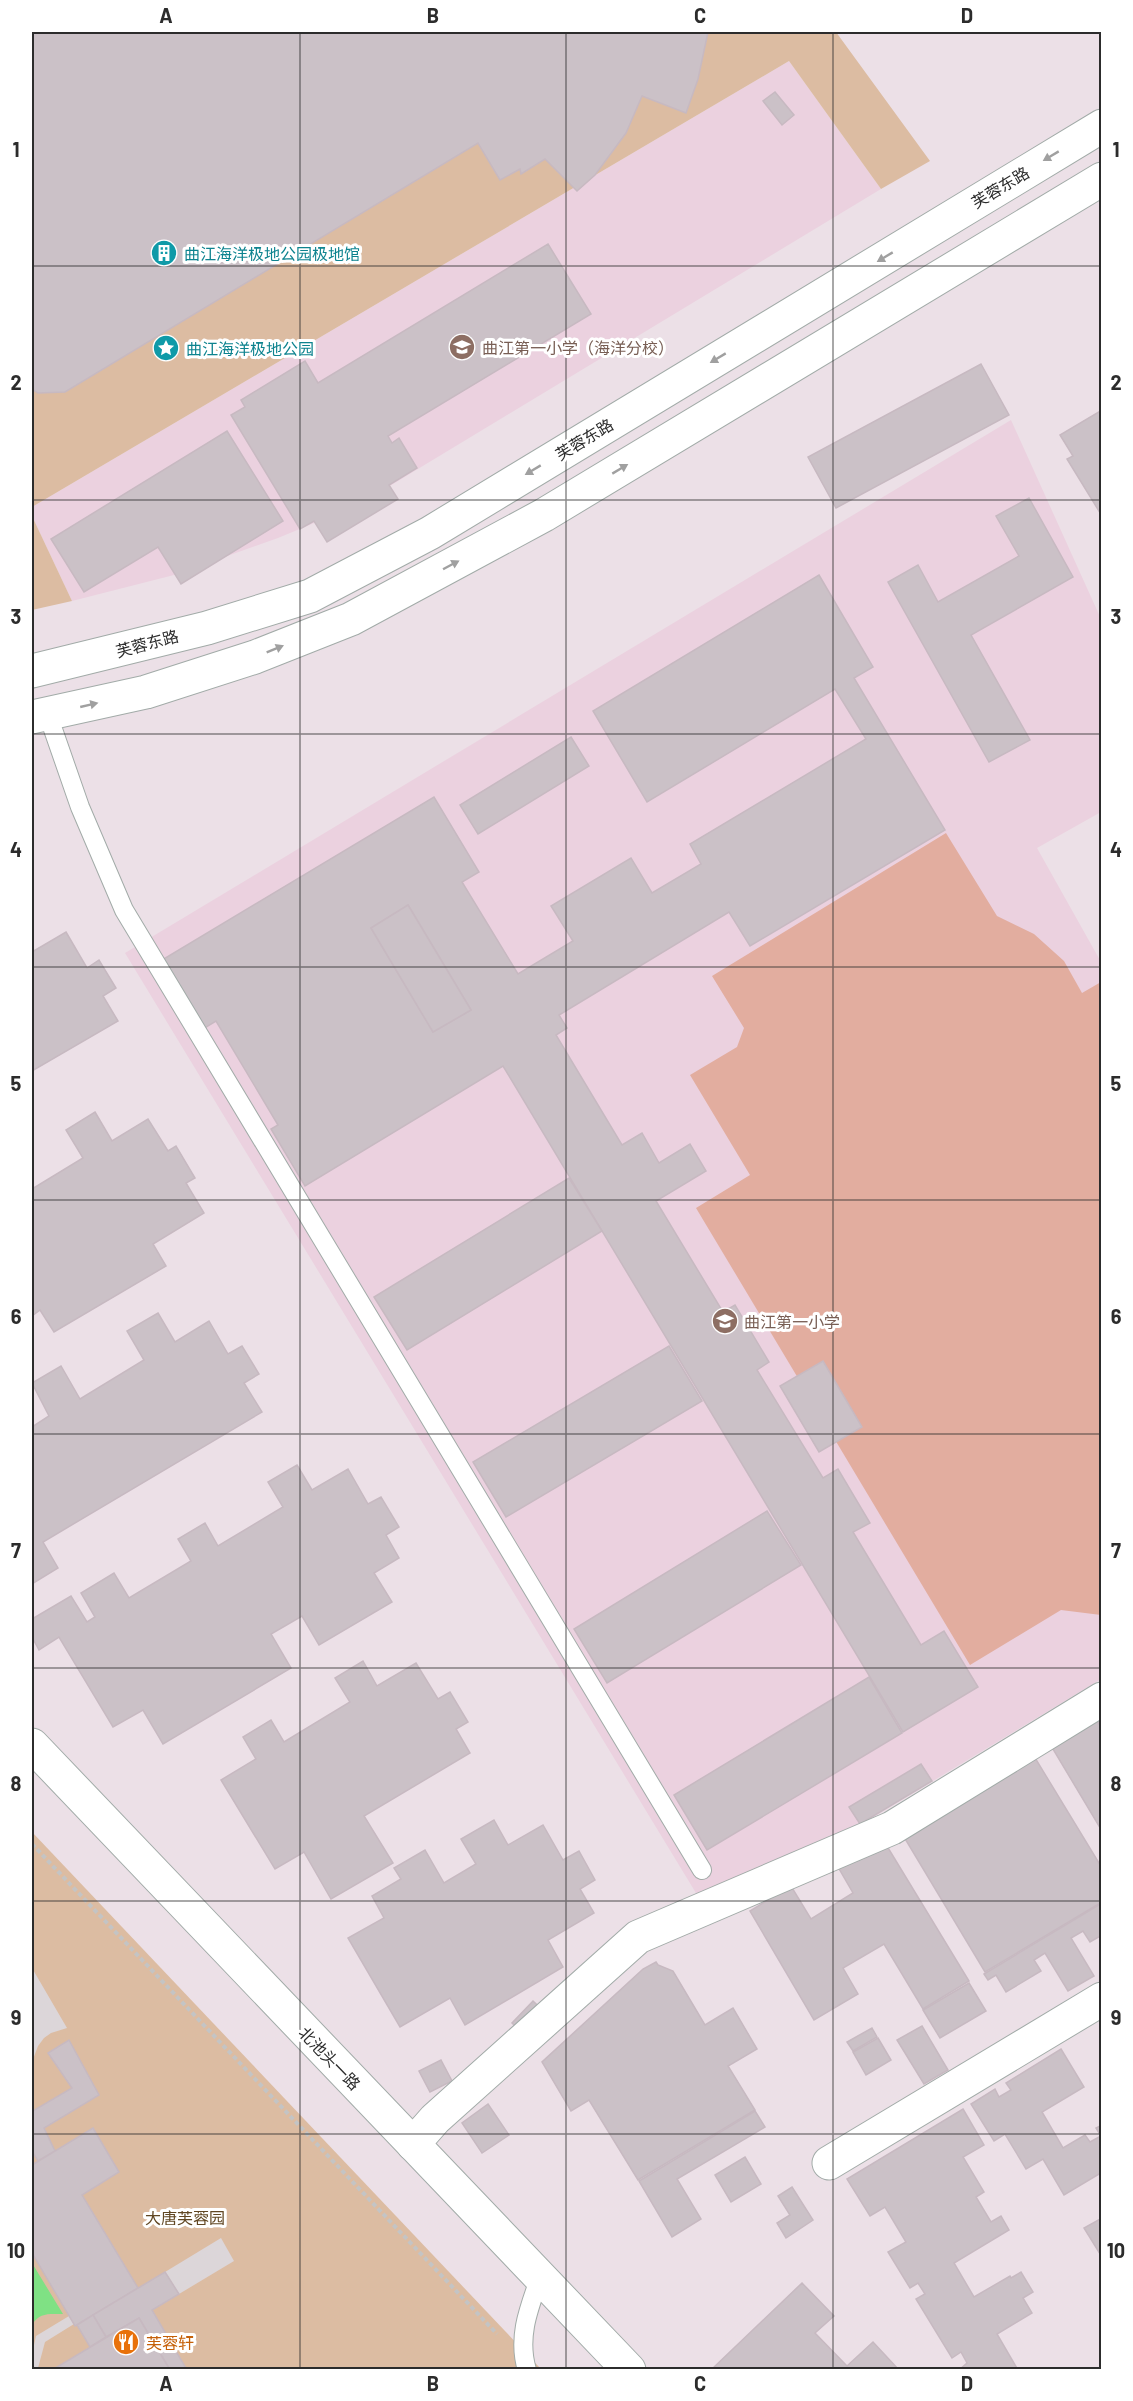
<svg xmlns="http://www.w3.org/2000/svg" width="1133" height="2401" font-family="Barlow,'Noto Sans SC',sans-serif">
	<rect width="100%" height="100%" fill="#ece0e7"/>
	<g fill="#ebd1df">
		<path d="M789,61l92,128 -521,315 -82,34 -104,37 -102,26 -40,-85v-9z"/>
		<path d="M1011,420l90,199v193l-64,36 64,114v717l-333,202 -69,17 -574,-945z"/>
	</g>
	<g fill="#dcbca2">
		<path d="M32,32h804l94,129 -49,28 -92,-128 -757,446z"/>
		<path d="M32,516l40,85 -40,9z"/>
		<path d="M32,1832l509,537h-509z"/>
	</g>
	<path fill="#e2ad9f" d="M946,833l51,83 37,18 30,27 18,32 19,-11v633l-40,-5 -91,55 -274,-457 54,-33 -60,-100 47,-28 7,-19 -32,-52z"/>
	<g fill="#dcd6d9">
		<path d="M32,1968l35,60 -16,5 -7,5 -6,8 -6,16z"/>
		<path d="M221,2238l13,23 -55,33 -14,-22z"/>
		<path d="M69,2316l5,8 -29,18 -7,26 -6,2v-16l4,-18z"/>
	</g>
	<path fill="#7fe184" d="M32,2263l31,51c-13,0 -24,-2 -31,11z"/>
	<g fill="#cbc1c7" stroke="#c7b9c1" stroke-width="1.5" fill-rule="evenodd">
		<path d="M32,32h676l-10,47 -12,34 -44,-17 -16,37 -31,42 -18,16 -32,-32 -24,15 -1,-5 -20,11 -22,-37 -413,249 -27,1 -6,-4z"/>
		<path d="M775,92l19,23 -12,10 -19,-24z"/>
		<path d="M548,244l43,70 -203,122 4,7 7,-5 18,30 -28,17 9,14 -71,43 -13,-21 -14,8 -69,-114 14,-8 -4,-7 64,-39 13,22z"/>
		<path d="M981,364l28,51 -173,93 -28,-51z"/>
		<path d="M1102,410v106l-35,-57 6,-3 -13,-21z"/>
		<path d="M227,431l56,90 -102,63 -23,-37 -74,45 -33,-53z"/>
		<path d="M1029,498l44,79 -102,58 59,105 -41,22 -101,-180 30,-17 20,37 81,-46 -23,-40z"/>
		<path d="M819,575l54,92 -19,11 91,152 -195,116 -21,-34 -170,103 8,13 -11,7 66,110 20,-12 17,30 31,-19 16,27 -50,30 67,111 12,-7 34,57 -12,8 66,108 15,-9 32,54 -17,9 68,113 23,-14 34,56 -75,45 -400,-666 -198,120 -34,-57 7,-4 -62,-104 -23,14 -41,-69 282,-169 45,75 -17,10 56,92 55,-33 -22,-35 80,-48 21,35 49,-29 -11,-20 176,-105 -31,-50 -188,113 -54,-91zM408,905l63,105 -38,22 -62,-104z"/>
		<path d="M571,737l18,29 -111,68 -18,-29z"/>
		<path d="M408,905l63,105 -38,22 -62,-104z"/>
		<path d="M66,932l21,36 12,-8 17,28 -13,8 15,25 -86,50v-119z"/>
		<path d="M95,1112l17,29 36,-22 20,32 8,-5 19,32 -9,5 18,30 -51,31 13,22 -112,66 -14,-22 -8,6v-127l51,-31 -17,-28z"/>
		<path d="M569,1178l33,53 -195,119 -33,-53z"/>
		<path d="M158,1313l17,29 34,-21 19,33 14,-8 17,28 -15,9 18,29 -219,130 15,26 -26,16v-157l17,-11 -17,-33 29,-17 19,33 64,-39 -17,-29z"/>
		<path d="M669,1346l33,55 -196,116 -33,-55z"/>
		<path d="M823,1361l39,66 -43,25 -39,-66z"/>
		<path d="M297,1465l15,25 36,-21 20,35 13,-7 18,30 -13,8 13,23 -25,15 18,29 -73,43 -17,-29 -31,18 20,34 -128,76 -20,-34 -30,17 -54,-90 -20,13 -7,-13v-18l39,-23 16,26 8,-5 -14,-24 33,-20 15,25 62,-37 -13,-22 27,-16 13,23 65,-39 -15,-25z"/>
		<path d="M767,1511l34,54 -194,118 -33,-54z"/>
		<path d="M363,1661l14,25 39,-23 22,36 12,-7 18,30 -12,7 14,24 -106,63 29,47 -62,36 -27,-47 -29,17 -54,-89 35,-21 -13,-22 28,-17 13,22 66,-40 -15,-24z"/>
		<path d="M869,1677l33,56 -195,117 -33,-55z"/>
		<path d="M1089,1707l13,22v102l-58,-97z"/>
		<path d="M1026,1743l76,125v34l-117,70 -90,-150z"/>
		<path d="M921,1764l11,17 -72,43 -11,-17z"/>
		<path d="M494,1820l14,25 35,-20 20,35 16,-9 16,29 -15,9 14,24 -46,27 15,27 -98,58 -15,-27 -50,29 -52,-89 36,-20 -12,-22 29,-17 -7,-11 31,-18 19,33 32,-19 -15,-25z"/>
		<path d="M879,1833l90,148 -46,28 -39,-65 -41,24 15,26 -44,26 -64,-109 41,-25 20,33 42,-26 -19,-33z"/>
		<path d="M1102,1903v32l-12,7 -7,-11 -12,7 23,38 -26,15 -23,-38 -11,7 7,11 -35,21 -10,-17 -8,5 -4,-6z"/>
		<path d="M656,1962l2,3 15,6 32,54 28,-17 24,41 -29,17 27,44 -117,70 -49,-80 -18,11 -29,-49 101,-93z"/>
		<path d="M969,1983l17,28 -46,27 -17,-28z"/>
		<path d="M533,2001l22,21 -21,22 -22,-21z"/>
		<path d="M922,2026l26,44 -24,14 -27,-44z"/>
		<path d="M872,2028l5,9 -24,14 -6,-9z"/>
		<path d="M878,2038l13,22 -25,15 -13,-23z"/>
		<path d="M69,2040l30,55 -55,33 11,23 -17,10 -6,-10v-43l1,3 39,-23 -24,-35z"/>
		<path d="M1061,2049l23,38 -42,25 21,36 22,-13 5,7 11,-6 -5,-8 6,-3v52l-3,-3 -35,21 -21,-36 -17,10 -21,-35 -11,7 -23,-37 24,-15 4,8 12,-7 -5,-7z"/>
		<path d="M441,2060l11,21 -22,11 -11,-21z"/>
		<path d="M488,2104l21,31 -27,18 -20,-30z"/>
		<path d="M963,2109l21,36 -21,12 21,35 -8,5 15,25 10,-6 8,14 -55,33 20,34 36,-21 1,2 10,-6 12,20 -10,6 9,15 -35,21 21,36h-59l8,-7 -6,-11 -9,6 -36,-59 9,-5 -7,-11 -8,5 -22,-36 18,-10 -21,-35 -15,9 -23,-37z"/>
		<path d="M755,2111l10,16 -88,52 24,40 -29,18 -33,-56z"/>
		<path d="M93,2128l26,44 -37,23 56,93 -63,38 -43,-73v-88z"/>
		<path d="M745,2157l16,27 -30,18 -16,-27z"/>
		<path d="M792,2187l21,33 -27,18 -9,-15 13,-8 -12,-19z"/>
		<path d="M1102,2218v39l-18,-29z"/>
		<path d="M165,2272l14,22 -27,16 35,60h-17l-31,-52 -33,19 -13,-22z"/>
		<path d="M802,2283l32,33 -19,17 32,33 26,-24 26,28h-188z"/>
		<path d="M93,2315l13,22 -16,10 -13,-22z"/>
		<path d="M139,2318l31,52h-111l-2,-3z"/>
	</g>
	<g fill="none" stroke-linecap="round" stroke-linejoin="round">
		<g stroke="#a2aba8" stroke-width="20">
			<g id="service">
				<path d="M48,715l32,92 44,103 578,960"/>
				<path d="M527,2370c-10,-33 2,-62 13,-93"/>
			</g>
		</g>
		<g stroke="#a2aba8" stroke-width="35">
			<g id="minor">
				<path d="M413,2144l22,-25 203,-182 254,-109 210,-129"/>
				<path d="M829,2163l273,-164"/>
			</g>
		</g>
		<g stroke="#a2aba8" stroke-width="35">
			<path id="tertiary" d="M32,1745l597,625"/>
		</g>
		<g stroke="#a2aba8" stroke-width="35">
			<g id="secondary">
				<path d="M32,671l175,-43 103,-32 120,-63 672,-407"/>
				<path d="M32,717l114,-25 109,-35 96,-38 193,-104 558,-336"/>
			</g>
		</g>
		<path stroke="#c4c4c4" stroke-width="4" stroke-dasharray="4.5 3" stroke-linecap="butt" d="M32,1844l465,490"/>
		<use href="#service" stroke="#fff" stroke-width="18"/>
		<use href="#minor" stroke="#fff" stroke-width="33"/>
		<use href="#tertiary" stroke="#fff" stroke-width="33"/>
		<use href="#secondary" stroke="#fff" stroke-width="33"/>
	</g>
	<defs><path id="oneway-solid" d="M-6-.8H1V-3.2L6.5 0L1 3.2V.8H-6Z" transform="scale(1.5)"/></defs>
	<g fill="#a0a0a0">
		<use href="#oneway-solid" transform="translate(1051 156) rotate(149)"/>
		<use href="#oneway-solid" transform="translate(885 257) rotate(149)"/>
		<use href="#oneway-solid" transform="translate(718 358) rotate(149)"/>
		<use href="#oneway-solid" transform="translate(620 469) rotate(-31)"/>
		<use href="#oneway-solid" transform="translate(533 470) rotate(149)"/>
		<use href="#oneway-solid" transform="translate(451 565) rotate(-28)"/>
		<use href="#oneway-solid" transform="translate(275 649) rotate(-22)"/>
		<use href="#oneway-solid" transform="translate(89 705) rotate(-13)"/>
	</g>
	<path fill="none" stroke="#2c2c2c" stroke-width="1.5" stroke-opacity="0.55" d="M300,32v2338M566,32v2338M833,32v2338M32,266h1070M32,500h1070M32,734h1070M32,967h1070M32,1200h1070M32,1434h1070M32,1668h1070M32,1901h1070M32,2134h1070"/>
	<defs>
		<g id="building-disc" transform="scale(1.35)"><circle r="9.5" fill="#0f9aa8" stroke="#fff"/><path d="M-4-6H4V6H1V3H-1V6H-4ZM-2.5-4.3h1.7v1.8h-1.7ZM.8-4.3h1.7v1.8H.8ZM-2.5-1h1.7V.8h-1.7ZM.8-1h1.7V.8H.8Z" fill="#fff"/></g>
		<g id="school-disc" transform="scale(1.35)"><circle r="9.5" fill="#8d6e63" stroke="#fff"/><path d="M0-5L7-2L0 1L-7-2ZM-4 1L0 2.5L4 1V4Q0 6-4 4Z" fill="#fff"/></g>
		<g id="sight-disc" transform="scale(1.35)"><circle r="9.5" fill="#0f9aa8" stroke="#fff"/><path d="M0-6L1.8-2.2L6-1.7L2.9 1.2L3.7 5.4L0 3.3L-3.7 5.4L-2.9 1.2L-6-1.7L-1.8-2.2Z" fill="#fff"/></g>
		<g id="restaurant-disc" transform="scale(1.35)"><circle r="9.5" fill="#e8710a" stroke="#fff"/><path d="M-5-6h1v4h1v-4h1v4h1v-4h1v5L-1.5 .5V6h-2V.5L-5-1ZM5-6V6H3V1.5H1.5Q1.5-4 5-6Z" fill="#fff"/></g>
	</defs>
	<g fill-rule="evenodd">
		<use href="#building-disc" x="164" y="253"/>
		<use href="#school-disc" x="462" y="347"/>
		<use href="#sight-disc" x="166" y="348"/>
		<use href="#school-disc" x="725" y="1321"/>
		<use href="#restaurant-disc" x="126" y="2342"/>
	</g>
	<g text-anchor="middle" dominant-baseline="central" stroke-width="6" stroke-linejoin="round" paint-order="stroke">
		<g font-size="16" fill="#2c2c2c" stroke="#fff">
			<text transform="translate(1000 187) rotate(-31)">芙蓉东路</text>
			<text transform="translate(584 439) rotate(-31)">芙蓉东路</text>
			<text transform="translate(147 643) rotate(-15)">芙蓉东路</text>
			<text transform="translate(330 2058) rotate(46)">北池头一路</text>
		</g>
		<g font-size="16" fill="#0d838f" stroke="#fff" text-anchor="start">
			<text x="184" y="253">曲江海洋极地公园极地馆</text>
			<text x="186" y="348">曲江海洋极地公园</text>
		</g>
		<g font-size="16" fill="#785e54" stroke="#fff" text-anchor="start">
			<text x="482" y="347">曲江第一小学（海洋分校）</text>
			<text x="744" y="1321">曲江第一小学</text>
		</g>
		<g font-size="16" fill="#614723" stroke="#fff">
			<text x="185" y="2217">大唐芙蓉园</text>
		</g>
		<g font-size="16" fill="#c56008" stroke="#fff" text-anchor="start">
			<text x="146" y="2342">芙蓉轩</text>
		</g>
	</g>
	<rect width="1133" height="2401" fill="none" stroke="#ffffff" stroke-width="66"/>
	<rect x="33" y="33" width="1067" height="2335" fill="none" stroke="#2c2c2c" stroke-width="2"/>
	<g font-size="20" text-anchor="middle" font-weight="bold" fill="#2c2c2c">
		<text x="166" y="23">A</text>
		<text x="433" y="23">B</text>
		<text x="700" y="23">C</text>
		<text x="967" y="23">D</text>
		<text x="16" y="157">1</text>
		<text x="1116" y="157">1</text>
		<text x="16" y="390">2</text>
		<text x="1116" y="390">2</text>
		<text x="16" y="624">3</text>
		<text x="1116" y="624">3</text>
		<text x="16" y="857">4</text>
		<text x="1116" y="857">4</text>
		<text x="16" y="1091">5</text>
		<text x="1116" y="1091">5</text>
		<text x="16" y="1324">6</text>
		<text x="1116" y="1324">6</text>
		<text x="16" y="1558">7</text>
		<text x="1116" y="1558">7</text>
		<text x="16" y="1791">8</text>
		<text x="1116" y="1791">8</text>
		<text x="16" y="2025">9</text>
		<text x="1116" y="2025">9</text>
		<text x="16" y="2258">10</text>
		<text x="1116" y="2258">10</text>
		<text x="166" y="2391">A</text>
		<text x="433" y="2391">B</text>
		<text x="700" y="2391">C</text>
		<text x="967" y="2391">D</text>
	</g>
</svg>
